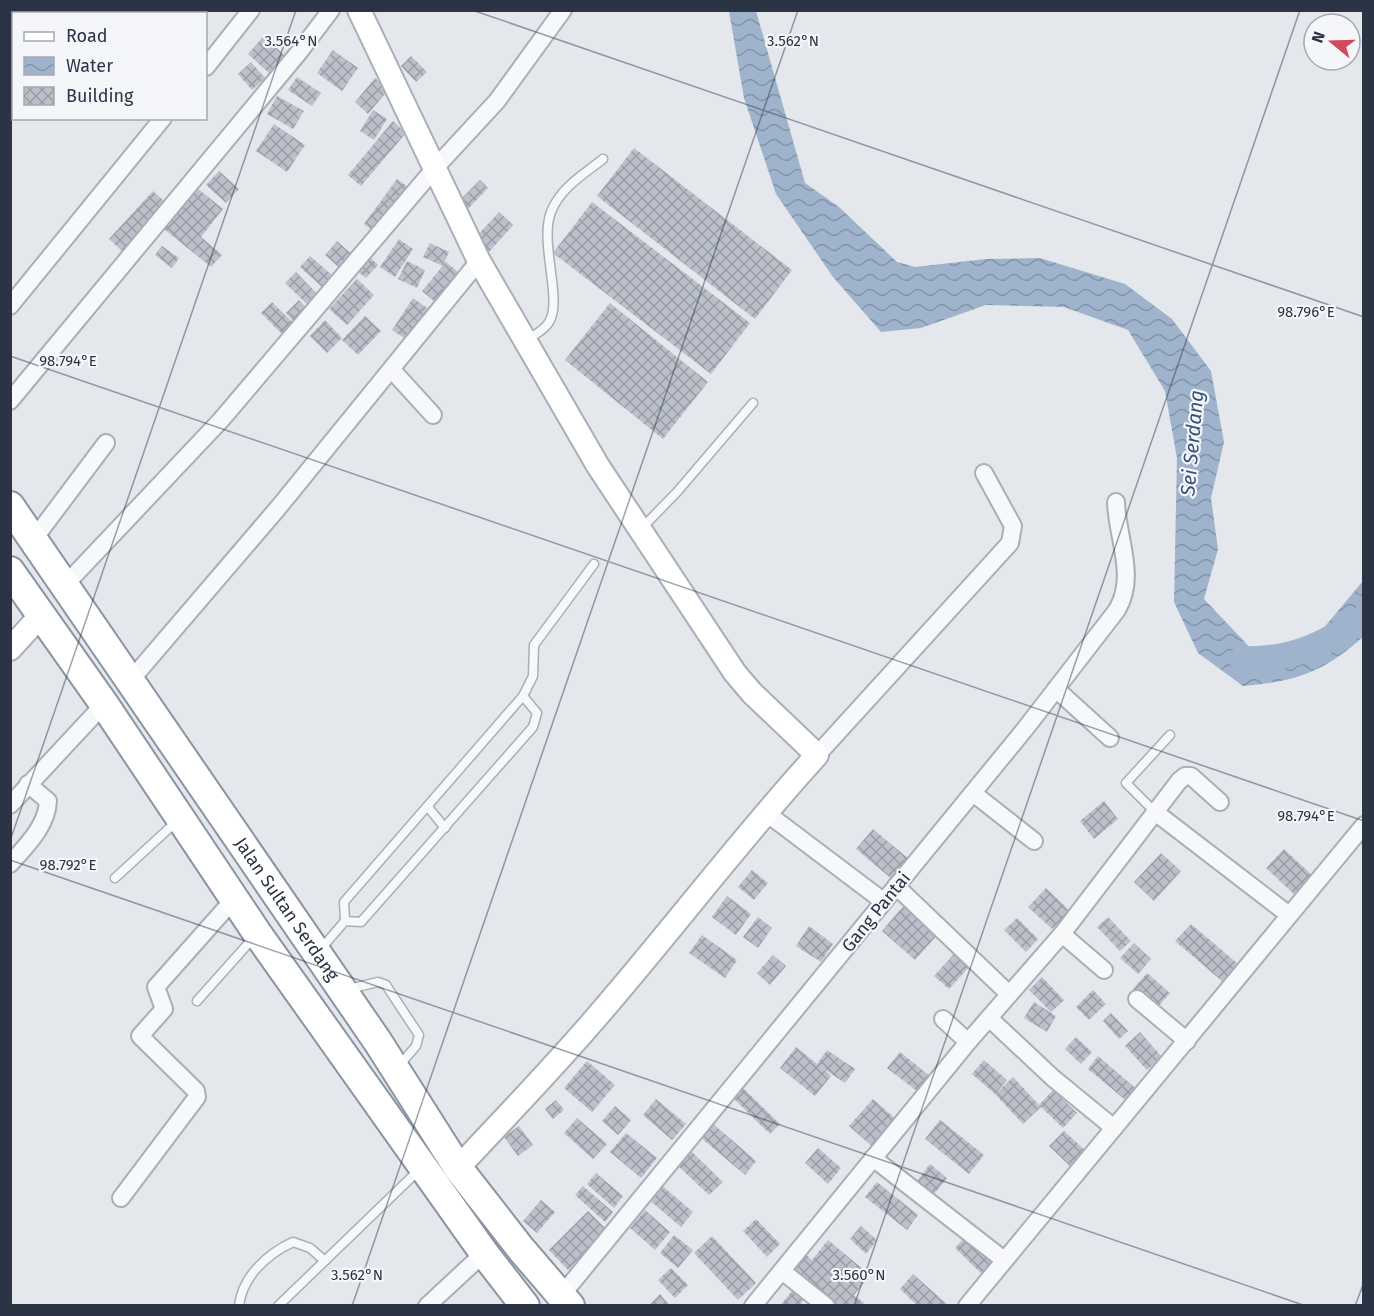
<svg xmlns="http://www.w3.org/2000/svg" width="1374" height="1316" font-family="'Fira Sans',sans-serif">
	<defs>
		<pattern id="water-waves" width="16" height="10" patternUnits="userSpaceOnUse" patternTransform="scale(1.5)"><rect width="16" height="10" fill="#9fb4cc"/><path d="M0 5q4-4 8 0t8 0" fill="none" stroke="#8293a7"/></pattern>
		<pattern id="building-cross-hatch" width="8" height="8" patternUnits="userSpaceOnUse" patternTransform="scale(1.5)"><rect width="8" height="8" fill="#bbc0ca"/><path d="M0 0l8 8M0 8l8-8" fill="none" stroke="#989da6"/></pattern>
	</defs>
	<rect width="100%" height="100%" fill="#e4e7ec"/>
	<path fill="url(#water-waves)" d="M729,11h27l49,172 34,24 58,55 18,5 71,-8 54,-1 85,26 47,35 39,52 13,71 -13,56 7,51 -14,50 57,60 40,-4 62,-74v56c-41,36 -66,44 -120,49l-45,-33 -24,-51 3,-144 -12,-67 -37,-61 -64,-23 -78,-2 -65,23 -40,4 -48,-55 -57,-83 -32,-96z"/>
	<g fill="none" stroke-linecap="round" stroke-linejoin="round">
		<path stroke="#9fb4cc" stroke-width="26" d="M1242,659c48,2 82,-14 122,-41"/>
	</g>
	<g fill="url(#building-cross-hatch)">
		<path d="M10,10h46l-2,4h-40v47l-4,3z"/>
		<path d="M264,36l21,20 -16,17 -21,-19z"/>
		<path d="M333,50l25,18 -16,23 -25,-18z"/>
		<path d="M411,56l16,16 -11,10 -15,-16z"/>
		<path d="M251,62l14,16 -13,12 -14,-16z"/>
		<path d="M297,77l24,16 -9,13 -24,-16z"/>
		<path d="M375,78l14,11 -21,25 -13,-12z"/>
		<path d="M277,96l27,15 -11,18 -26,-15z"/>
		<path d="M373,110l14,9 -13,21 -14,-9z"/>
		<path d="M393,121l13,12 -45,53 -13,-11z"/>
		<path d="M274,124l31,21 -18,27 -31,-21z"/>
		<path d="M634,148l158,122 -37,49 -158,-123z"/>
		<path d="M219,171l20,18 -13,14 -20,-18z"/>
		<path d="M397,179l14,10 -34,45 -13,-10z"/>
		<path d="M480,180l8,8 -23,24 -9,-8z"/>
		<path d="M197,188l26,21 -22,28 21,18 -11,12 -47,-38z"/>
		<path d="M153,191l14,13 -44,48 -14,-13z"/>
		<path d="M592,202l158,121 -39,51 -158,-121z"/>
		<path d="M499,212l14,13 -24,27 -15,-13z"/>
		<path d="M399,239l14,10 -18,28 -15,-10z"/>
		<path d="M337,241l19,17 -12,14 -19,-17z"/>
		<path d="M430,243l19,9 -6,14 -20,-9z"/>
		<path d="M162,246l17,12 -7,10 -17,-13z"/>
		<path d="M310,256l22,19 -10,12 -22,-20z"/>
		<path d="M369,256l9,9 -12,13 -10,-8z"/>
		<path d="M407,261l18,9 -8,18 -19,-9z"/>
		<path d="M446,262l18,15 -24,29 -18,-15z"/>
		<path d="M296,272l25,26 -10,10 -26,-25z"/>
		<path d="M357,279l17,16 -27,30 -18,-16z"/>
		<path d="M413,298l17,12 -21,31 -17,-11z"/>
		<path d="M299,300l10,11 -13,13 -10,-11z"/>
		<path d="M272,302l25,25 -11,11 -25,-25z"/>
		<path d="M610,303l98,79 -45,57 -98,-79z"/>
		<path d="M365,316l16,15 -23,24 -16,-15z"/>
		<path d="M325,320l17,18 -15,15 -17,-17z"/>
		<path d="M1104,801l14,18 -24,20 -14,-18z"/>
		<path d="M873,829l37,31 -17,20 -37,-31z"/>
		<path d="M1284,849l31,29 -18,19 -31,-29z"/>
		<path d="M1161,853l20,18 -27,30 -20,-19z"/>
		<path d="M752,870l16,13 -14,17 -16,-13z"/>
		<path d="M1046,888l24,23 -18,18 -24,-22z"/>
		<path d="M727,896l24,18 -15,21 -24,-18z"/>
		<path d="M905,904l34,29 -24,27 -33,-29z"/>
		<path d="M758,917l14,11 -14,20 -15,-11z"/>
		<path d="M1108,917l23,24 -11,10 -23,-24z"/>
		<path d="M1017,918l21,21 -12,13 -22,-22z"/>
		<path d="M1191,924l53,45 -15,18 -54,-46z"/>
		<path d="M809,926l24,18 -12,18 -25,-16z"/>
		<path d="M702,935l35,25 -12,18 -36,-25z"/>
		<path d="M1134,943l17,16 -13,15 -18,-16z"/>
		<path d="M954,954l15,13 -20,22 -15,-13z"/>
		<path d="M773,955l13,11 -16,19 -13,-12z"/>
		<path d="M1147,973l23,20 -14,16 -23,-20z"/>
		<path d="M1042,977l22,23 -13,12 -22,-22z"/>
		<path d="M1093,990l13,14 -17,16 -13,-13z"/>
		<path d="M1034,1002l22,14 -9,16 -23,-14z"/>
		<path d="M1111,1013l17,18 -9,8 -16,-18z"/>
		<path d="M1140,1032l22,25 -15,13 -22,-24z"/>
		<path d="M1076,1037l16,15 -11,12 -16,-15z"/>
		<path d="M796,1047l21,17 10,-14 28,19 -10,14 -24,-16 10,9 -16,20 -35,-28z"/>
		<path d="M900,1052l30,24 -12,16 -31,-24z"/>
		<path d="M1098,1056l41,35 -10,12 -41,-34z"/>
		<path d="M984,1060l23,20 -12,14 -23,-20z"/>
		<path d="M587,1061l28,24 -23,27 -28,-24z"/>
		<path d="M1013,1077l26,28 14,-15 24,23 -14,15 -22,-21 -18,17 -28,-30z"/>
		<path d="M742,1087l38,37 -10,10 -38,-37z"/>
		<path d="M656,1099l30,25 -14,16 -29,-25z"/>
		<path d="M873,1099l26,23 -24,27 -26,-23z"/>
		<path d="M556,1100l8,10 -11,9 -8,-10z"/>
		<path d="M615,1106l16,14 -13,15 -16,-14z"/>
		<path d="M577,1118l30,26 -14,15 -29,-26z"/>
		<path d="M940,1120l44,35 -15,19 -44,-35z"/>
		<path d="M711,1122l45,39 -11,14 -46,-39z"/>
		<path d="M519,1126l14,19 -15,11 -14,-19z"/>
		<path d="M1064,1131l24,22 -15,16 -24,-23z"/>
		<path d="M626,1133l31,25 -16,20 -31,-26z"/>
		<path d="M818,1148l23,20 -13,16 -23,-21z"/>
		<path d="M691,1151l32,31 -14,13 -32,-30z"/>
		<path d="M930,1164l17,14 -16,20 -17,-13z"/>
		<path d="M596,1173l27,23 -9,12 -27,-24z"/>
		<path d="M877,1182l41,33 -11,15 -42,-33z"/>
		<path d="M660,1184l33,28 -12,15 -33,-28z"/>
		<path d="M583,1186l30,26 -8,10 -30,-27z"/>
		<path d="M541,1200l14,12 -18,21 -14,-12z"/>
		<path d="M645,1210l25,22 -15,18 -25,-22z"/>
		<path d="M588,1211l19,19 -39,40 -19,-20z"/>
		<path d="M756,1219l24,25 -13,13 -24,-26z"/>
		<path d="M861,1226l16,14 -11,14 -16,-15z"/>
		<path d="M968,1234l28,28 -13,13 -28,-27z"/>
		<path d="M674,1235l19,15 -15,18 -18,-15z"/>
		<path d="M712,1236l44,47 -18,17 -44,-47z"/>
		<path d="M828,1240l42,35 -16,20 10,8 -2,3h-24l-47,-39 12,-15 9,8z"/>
		<path d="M671,1268l17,17 -13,13 -17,-18z"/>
		<path d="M913,1274l36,32h-31l-18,-17z"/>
		<path d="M794,1288l12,9 -7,9h-19z"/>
		<path d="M660,1294l10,12h-22z"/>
	</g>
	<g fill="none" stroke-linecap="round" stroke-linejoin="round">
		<g stroke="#a9aeb7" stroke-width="11">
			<g id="lane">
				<path d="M527,340c7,-5 18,-10 22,-18 14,-21 -10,-80 2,-110 9,-24 33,-38 52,-53"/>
				<path d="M642,528l35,-36 76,-89"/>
				<path d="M428,807l17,21"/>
				<path d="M1155,812l-29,-29 44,-48"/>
				<path d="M115,878l62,-57"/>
				<path d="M345,921l-1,-19 179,-206 10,-20 1,-31 60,-81"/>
				<path d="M345,921l16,1 172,-195 4,-14 -14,-17"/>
				<path d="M320,950l25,-29"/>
				<path d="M349,989l29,-7 8,3 33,50 -3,11 -18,21"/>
				<path d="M197,1001l58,-65"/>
				<path d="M239,1306c3,-29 28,-52 54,-64l17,6 15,13"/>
				<path d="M278,1306l142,-137"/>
			</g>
		</g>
		<g stroke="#a9aeb7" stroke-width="20">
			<g id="street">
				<path d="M206,67l45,-57"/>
				<path d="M10,306l153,-188"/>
				<path d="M392,370l41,45"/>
				<path d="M10,401l290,-350 31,-41"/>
				<path d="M34,539l72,-96"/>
				<path d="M65,585l156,-165 214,-252 62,-67 66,-91"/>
				<path d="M130,681l148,-173 201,-247"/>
				<path d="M1056,689l54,49"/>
				<path d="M817,755l193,-212 3,-17 -29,-53"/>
				<path d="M973,793l61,48"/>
				<path d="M10,805l94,-101"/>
				<path d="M765,812l118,89"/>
				<path d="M1155,812l134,103"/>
				<path d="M10,864c16,-18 37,-38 38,-63l-20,-17"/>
				<path d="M896,886l113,108"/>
				<path d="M1062,934l42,36"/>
				<path d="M1137,999l50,42"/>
				<path d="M989,1018l64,60 61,50"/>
				<path d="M943,1019l25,23"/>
				<path d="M873,1158l131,102"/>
				<path d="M121,1198l76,-101 -1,-6 -56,-55 24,-27 -8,-22 78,-88"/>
				<path d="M782,1271l44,35"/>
				<path d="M561,1296l464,-567 92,-119c20,-34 0,-72 -1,-108"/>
				<path d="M427,1306l57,-53"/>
				<path d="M753,1306l215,-264 94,-108 117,-153 6,-5h6l29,26"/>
				<path d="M967,1306l397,-481"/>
			</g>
		</g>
		<g stroke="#a9aeb7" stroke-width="26">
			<g id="secondary">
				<path d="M359,10l120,251 119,205 137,207 17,20 65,62c-72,79 -136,163 -205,244 -49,59 -102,113 -154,169"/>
				<path d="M10,649l32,-35"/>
			</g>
		</g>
		<g stroke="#8b94a3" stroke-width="32">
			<g id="highway">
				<path id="s1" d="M10,506l368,536 80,126 63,81 49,57"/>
				<path d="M10,571l94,133 153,229 227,320 41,53"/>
			</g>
		</g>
		<use href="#lane" stroke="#f7f8fa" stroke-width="8"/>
		<use href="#street" stroke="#f7f8fa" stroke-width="16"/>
		<use href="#secondary" stroke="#fff" stroke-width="22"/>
		<use href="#highway" stroke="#fff" stroke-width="28"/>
	</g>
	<path fill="none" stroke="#2b3445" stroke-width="1.5" stroke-opacity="0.45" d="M472,10l892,307M10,356l1354,465M10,841l286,-831M10,860l1296,446M352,1306l446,-1296M854,1306l446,-1296M1355,1306l9,-24"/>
	<g text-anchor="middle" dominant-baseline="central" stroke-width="4.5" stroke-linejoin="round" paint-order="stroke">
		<g font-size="18" fill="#2b3445" stroke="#f4f6f9">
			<text stroke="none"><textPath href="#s1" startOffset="489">Jalan Sultan Serdang</textPath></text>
			<text transform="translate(876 912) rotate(-51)">Gang Pantai</text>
		</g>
		<g font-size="20" font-style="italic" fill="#34527a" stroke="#f4f6f9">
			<text transform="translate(1192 443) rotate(-85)">Sei Serdang</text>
		</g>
	</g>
	<g font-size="15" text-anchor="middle" fill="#2b3445" stroke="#f4f6f9" stroke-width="4.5" stroke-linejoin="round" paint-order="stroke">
		<text x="291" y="46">3.564°N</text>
		<text x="793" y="46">3.562°N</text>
		<text x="1306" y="317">98.796°E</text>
		<text x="68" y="366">98.794°E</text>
		<text x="1306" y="821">98.794°E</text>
		<text x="68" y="870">98.792°E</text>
		<text x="357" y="1280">3.562°N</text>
		<text x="859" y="1280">3.560°N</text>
	</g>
	<rect width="1374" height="1316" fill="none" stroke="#2b3445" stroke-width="24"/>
	<rect x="12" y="12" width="195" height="108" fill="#f4f6f9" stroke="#a4a8b1" stroke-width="1.5"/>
	<rect x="24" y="32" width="30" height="9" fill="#ffffff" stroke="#a4a8b1" stroke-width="1.5"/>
	<text x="66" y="42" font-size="18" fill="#2b3445">Road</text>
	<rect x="24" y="57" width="30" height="18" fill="url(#water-waves)" stroke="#a4a8b1" stroke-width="1.5"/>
	<text x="66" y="72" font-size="18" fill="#2b3445">Water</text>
	<rect x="24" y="87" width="30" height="18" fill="url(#building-cross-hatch)" stroke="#a4a8b1" stroke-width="1.5"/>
	<text x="66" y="102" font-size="18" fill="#2b3445">Building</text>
	<g transform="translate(1332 42) rotate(289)"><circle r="28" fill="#f4f6f9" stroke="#a4a8b1" stroke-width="1.5"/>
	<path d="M0-4.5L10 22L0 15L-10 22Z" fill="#d1495b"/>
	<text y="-9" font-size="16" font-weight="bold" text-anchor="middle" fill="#2b3445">N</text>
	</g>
</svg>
